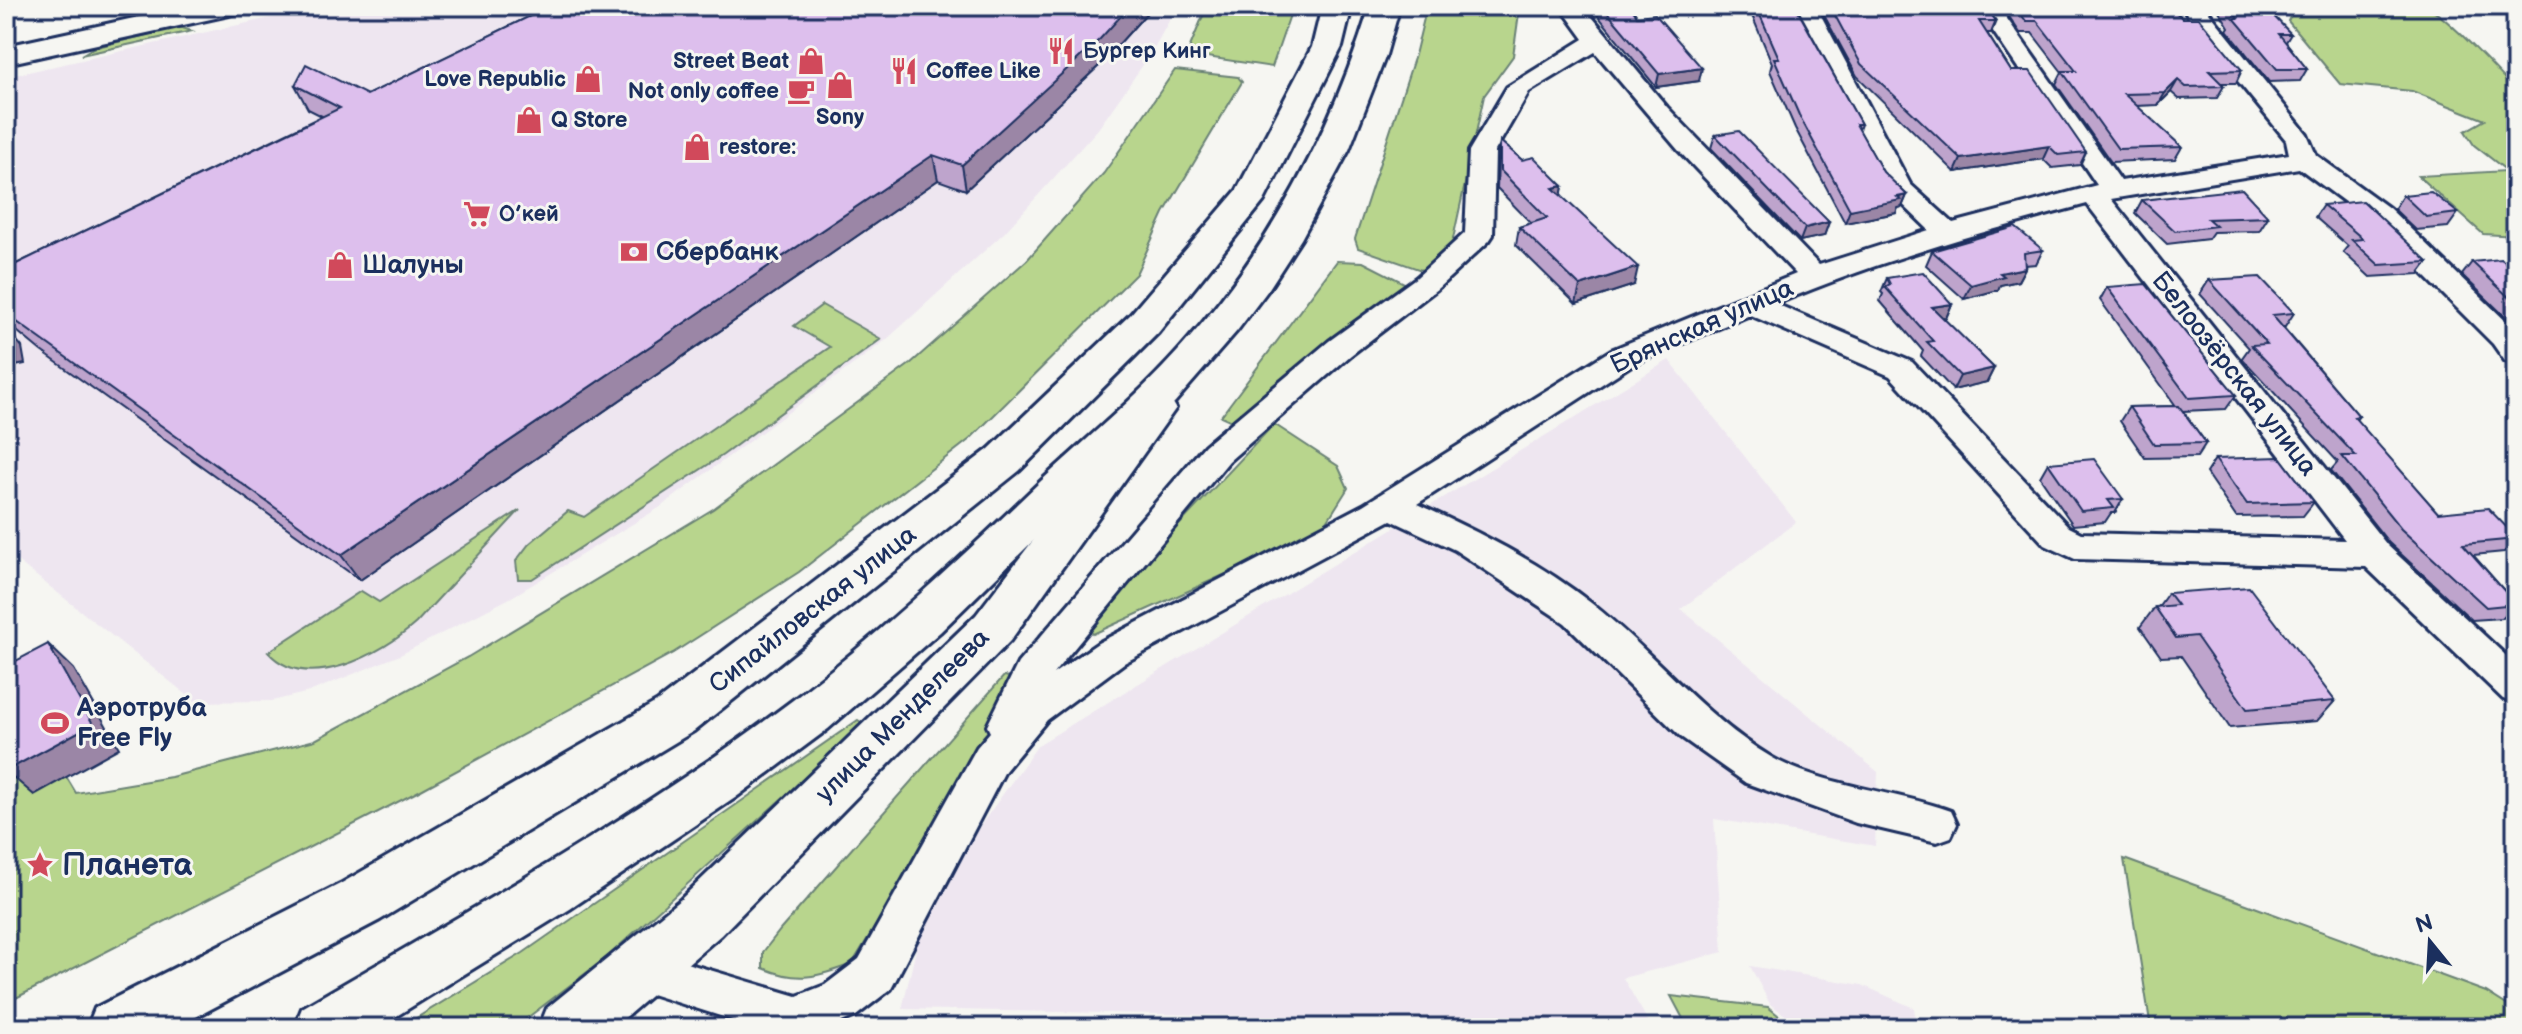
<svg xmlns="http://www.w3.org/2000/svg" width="2522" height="1034" font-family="'Balsamiq Sans',sans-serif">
	<rect width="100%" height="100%" fill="#f6f6f2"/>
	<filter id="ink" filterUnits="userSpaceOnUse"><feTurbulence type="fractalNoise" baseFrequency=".0125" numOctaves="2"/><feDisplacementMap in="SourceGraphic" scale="16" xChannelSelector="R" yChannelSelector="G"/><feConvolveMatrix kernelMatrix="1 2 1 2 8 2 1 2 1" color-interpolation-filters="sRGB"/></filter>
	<g filter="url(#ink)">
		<g fill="#eee6f0">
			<path d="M323,6h854l-25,46 -54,77 -94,104 -119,108 -226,167 -149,90 -110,57 -91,37 -37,9 -76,1 -190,-150v-475z"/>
			<path d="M1669,360l127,162 -115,87 197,163 -3,74 -161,-27 9,133 -100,26 29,50h-88l-5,-6 -657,-13 26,-110 110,-154z"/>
			<path d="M1750,966l112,19 52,23 3,20h-114l-33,-24z"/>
		</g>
		<g fill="#b8d58d" stroke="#6a8276" stroke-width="2">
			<path d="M1207,6h86l-21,61 -85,-13z"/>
			<path d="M1427,6h93l-7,50 -29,40 -34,157 -26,18 -66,-23 -3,-9 60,-184z"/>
			<path d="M2295,6c30,0 113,-6 136,4 15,6 73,67 85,82v144l-33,-2 -65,-58 89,-5 -33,-26 -9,-14 20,-11 -73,-29 -72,-7 -52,-63z"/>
			<path d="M179,27l13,4 -111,24 12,-7z"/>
			<path d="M1175,70l63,7 4,5 -78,131 -28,61 -166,165 -171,133 -126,81 -252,137 -415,213v-326l70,116 95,-16 144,-37 153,-83 245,-148 197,-145 117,-104 77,-87z"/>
			<path d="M1337,261l26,1 45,23 -99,73 -77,63 -11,-5z"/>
			<path d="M822,305l59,34 -158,116 -191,124h-14l-2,-18 13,-17 39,-33 16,6 246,-170 -36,-21z"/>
			<path d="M1274,424l64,42 10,22 -27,43 -228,103 -8,-9z"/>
			<path d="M520,510l-104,113c-34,31 -110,72 -148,29l93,-61 18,11z"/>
			<path d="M1004,676l11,2 -41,87 -122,199c-36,13 -53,19 -89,4v-16l18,-23z"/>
			<path d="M858,720l6,4 -257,233 -93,71h-114l123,-75z"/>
			<path d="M2124,859l362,133 30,19v17h-365z"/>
			<path d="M1671,996l97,11 26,21h-106z"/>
		</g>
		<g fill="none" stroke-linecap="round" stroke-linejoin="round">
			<g stroke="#1b2f5e" stroke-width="6">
				<path id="street" d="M1560,6h23l84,101 152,158 110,-35 -43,-42 -92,-182h22l94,178 43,39 144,-38 -121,-179h22l123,175 168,-27 -3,-14 -88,-108 -16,-26h22l103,128 9,21 73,53 126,122 1,34 -11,-3 -12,-17 -124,-124 -70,-52 -188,31 276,346 129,120v38l-13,-4 -137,-132 -291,-8 -30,-14 -155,-169 -140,-61 -117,49 -216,140c60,27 122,58 174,99 63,49 110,112 180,154 50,29 126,34 180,54l6,13 -6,13 -14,5 -81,-19 -110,-40 -65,-46 -116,-114 -110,-73 -64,-30 -267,143 -77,57 -42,51 -114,218 -35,27 -29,12h-69l-135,-43 -6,-15 6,-15 16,-6 158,47 28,-11 34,-26 118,-212 13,-15 -3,-6 31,-63 187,-218 124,-104 88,-64 48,-44 4,-82 38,-64 77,-48zM1595,52l84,99 117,123 -185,76 -248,155 -265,138 -45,31 176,-213 122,-106 86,-66 52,-48 4,-6 2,-84 34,-59zM2087,204l258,336 -264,-7 -12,-6 -157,-165 -136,-58c101,-43 205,-72 311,-100z"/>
			</g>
			<g stroke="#1b2f5e" stroke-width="6">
				<g id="secondary">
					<path d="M189,6h55l-5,6 -10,3 -223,49v-18z"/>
					<path d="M1156,394l14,4 6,10 -166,233 -289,294 -108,93h-74l8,-20 134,-109 295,-284 166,-217z"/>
				</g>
			</g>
			<g stroke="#1b2f5e" stroke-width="6">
				<g id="primary">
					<path d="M1322,6h30l-10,41 -78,154 -106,132 -139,138 -325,260 -314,189 -205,108h-88l8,-20 245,-124 318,-183 331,-252 141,-134 107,-125 75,-143z"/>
					<path d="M1370,6h30l-14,49 -37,95 -48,89 -33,51 -31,41 -62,71 -235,230 -112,97 -93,69 -165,111 -193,119h-83l8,-20c167,-97 337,-192 491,-308 88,-67 169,-143 248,-219 46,-43 95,-83 137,-130 91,-100 152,-216 192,-345z"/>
				</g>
			</g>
			<use href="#street" fill="#f6f6f2" fill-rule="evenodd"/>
			<use href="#secondary" fill="#f6f6f2" fill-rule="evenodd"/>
			<use href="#primary" fill="#f6f6f2" fill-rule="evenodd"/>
		</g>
		<g fill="#bea4cc" stroke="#1b2f5e" stroke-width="2">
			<path d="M551,6h602l-51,57 -136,127 -28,-10 -578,400 -319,-229 -35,-29v-53l316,-153 -14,-7 -13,-24 72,10z"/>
			<path d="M1590,6h40l7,10 62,65 -43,6z"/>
			<path d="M1748,6h52l-1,6 62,112 -2,6 24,42 24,23 -5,12 -4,1 -2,5 -51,10 -50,-95 -25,-57 2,-8z"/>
			<path d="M1819,6h166l11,15 -5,12h-4l24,38 75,81 -6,13 -28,3 -9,-9 -88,13 -98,-96z"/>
			<path d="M2002,6h167l73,64 -6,13h-15l3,3 -7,12 -38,1 -8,-7 -13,13 -21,1 45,41 -7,12 -64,3 -55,-78 6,-12 -30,-39h-12z"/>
			<path d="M2216,6h48l27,28 -5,8 21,27 -7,12 -31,1 -42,-52 2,-3z"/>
			<path d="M1715,135l114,87 -5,14 -24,5 -89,-93z"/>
			<path d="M1500,141l22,19 41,26 -2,10 73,89 -58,19 -60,-59 3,-18 12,-4 -34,-35 1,-29z"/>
			<path d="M2403,195l55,18 -10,14 -32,3 -22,-21z"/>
			<path d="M2142,200l126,17 -9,14 -46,1 -5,7 -41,5 -32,-31z"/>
			<path d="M2323,205l105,57 -9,12 -49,3 -27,-25 5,-6 -33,-29z"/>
			<path d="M2043,250l-7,14 -11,1v3l-7,13 -18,4 -2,5 -34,9 -38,-34 6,-14z"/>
			<path d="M2472,262l44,8v57l-54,-52z"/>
			<path d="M1887,278l65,26 -6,14h-3l51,50 -7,14 -34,8 -32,-34 2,-5 -43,-50 3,-7 -2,-2z"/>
			<path d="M2209,280l85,33 -9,14h-2l76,89 -3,4 82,93 78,24v3l-12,12 -31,3 43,49 -14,14 -30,2 -83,-77 -58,-73 7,-8 -96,-104 7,-10 -49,-54z"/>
			<path d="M2107,287l129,108 -10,14 -43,2 23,32 -9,14 -52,1 -25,-37 9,-14 47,-1 -76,-106z"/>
			<path d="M2215,459l99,43 -11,14 -67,1 -30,-44z"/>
			<path d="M2048,463l75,36 -8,14h-4l-6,9 -32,3 -33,-48z"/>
			<path d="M2168,593l167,108 -18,20 -87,7 -49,-72 -20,1 -21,-30 15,-20h3z"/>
		</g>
		<g fill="#9b86a6" stroke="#1b2f5e" stroke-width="2">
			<path d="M1130,6h23l-51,57 -136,127 -4,-25z"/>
			<path d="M1702,68l-3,13 -43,6 3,-13z"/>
			<path d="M2178,80l-7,12 -13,13 7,-12z"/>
			<path d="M2049,146l-6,13 -88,13 6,-13z"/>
			<path d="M933,155l5,25 -578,400 -19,-25z"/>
			<path d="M1563,186l-3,18 -7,-16z"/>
			<path d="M1907,195l-5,12 -4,1 -2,5 -51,10 5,-13z"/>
			<path d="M1829,222l-5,14 -24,5 5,-13z"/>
			<path d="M1638,267l-4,18 -58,19 4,-18z"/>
			<path d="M2025,268l-7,13 -18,4 -2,5 -34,9 7,-14 29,-12z"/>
			<path d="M1952,304l-6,14 -20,3 6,-14z"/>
			<path d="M6,327l16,20 3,17 -19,4z"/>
			<path d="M1994,368l-7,14 -34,8 7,-14z"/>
			<path d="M48,644l26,25 45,79 -85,47 -28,-24z"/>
		</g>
		<g fill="#ddbfed" stroke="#1b2f5e" stroke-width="2">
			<path d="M551,6h579l-30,33 -138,126 -29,-10 -592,400 -335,-241v-45l334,-161 -45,-23 11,-21 61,31z"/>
			<path d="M1602,6h28l7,10 18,-2 47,54 -43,6z"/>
			<path d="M1756,6h39l66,118h-5l27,48 24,23 -10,2 4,3 -51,10 -51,-95 -25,-57h5z"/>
			<path d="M1830,6h155l11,15h-17l32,50h19l56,81 -28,3 -9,-9 -88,13 -100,-95z"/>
			<path d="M2015,6h154l13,12h17l43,52 -33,1 15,15 -38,1 -8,-7 -13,13 -41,1 58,53 -64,2 -56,-78h14l-39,-50h-11z"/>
			<path d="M2231,6h33l27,28h-12l28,35h-30l-43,-51h4z"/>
			<path d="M1739,131l90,91 -24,6 -90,-93z"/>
			<path d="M1500,141l22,19 12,-3 29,29 -10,2 85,79 -58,19 -61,-59 28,-9 -47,-48z"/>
			<path d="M2242,189l26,28 -60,2 8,7 -41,5 -33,-31z"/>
			<path d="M2431,192l27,21 -32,4 -23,-22z"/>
			<path d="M2363,201l65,61 -49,3 -27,-25 11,-1 -40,-34z"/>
			<path d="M2015,227l28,23 -19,3 1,15 -25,5 4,3 -33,9 -39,-34z"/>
			<path d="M2501,259l15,11v34l-44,-42z"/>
			<path d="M1923,272l29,32 -20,3 62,61 -34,8 -33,-34 6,-1 -48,-54 5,-3 -3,-6z"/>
			<path d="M2260,277l34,36 -22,2 87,101 -5,1 84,96 50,-5 28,29v2l-53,5 53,60 -30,3 -85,-78 -59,-73h14l-105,-111 16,-1 -58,-64z"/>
			<path d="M2146,284l90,111 -47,3 -82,-111z"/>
			<path d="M2179,406l27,37 -52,1 -25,-37z"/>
			<path d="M2280,457l34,45 -67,2 -32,-45z"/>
			<path d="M2094,459l29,40 -15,1 6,8 -33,3 -33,-48z"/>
			<path d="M2249,587l86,114 -88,8 -51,-73 -20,2 -21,-31 22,-2 -9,-12z"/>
			<path d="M48,644l45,80 -87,47v-105z"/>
		</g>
	</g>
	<defs>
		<g id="restaurant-bare" transform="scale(2.16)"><path d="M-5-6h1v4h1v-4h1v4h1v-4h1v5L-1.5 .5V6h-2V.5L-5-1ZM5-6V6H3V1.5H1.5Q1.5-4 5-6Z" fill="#d1495b" stroke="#f6f6f2" stroke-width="2.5" paint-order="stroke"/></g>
		<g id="shop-bare" transform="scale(2.16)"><path d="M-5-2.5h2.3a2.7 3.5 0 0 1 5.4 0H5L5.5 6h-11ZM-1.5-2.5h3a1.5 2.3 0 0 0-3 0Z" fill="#d1495b" stroke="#f6f6f2" stroke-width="2.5" paint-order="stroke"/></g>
		<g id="cafe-bare" transform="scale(2.16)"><path d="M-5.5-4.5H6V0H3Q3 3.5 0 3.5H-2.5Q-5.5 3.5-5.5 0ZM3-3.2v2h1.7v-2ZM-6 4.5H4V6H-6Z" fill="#d1495b" stroke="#f6f6f2" stroke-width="2.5" paint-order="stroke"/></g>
		<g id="supermarket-bare" transform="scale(2.16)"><path d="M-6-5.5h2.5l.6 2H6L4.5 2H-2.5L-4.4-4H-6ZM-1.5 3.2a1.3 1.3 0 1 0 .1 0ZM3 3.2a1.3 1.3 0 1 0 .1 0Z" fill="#d1495b" stroke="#f6f6f2" stroke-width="2.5" paint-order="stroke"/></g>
		<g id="bank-bare" transform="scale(2.16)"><path d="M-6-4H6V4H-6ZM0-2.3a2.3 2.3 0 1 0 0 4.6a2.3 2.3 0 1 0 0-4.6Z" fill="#d1495b" stroke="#f6f6f2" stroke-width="2.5" paint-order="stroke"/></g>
		<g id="stadium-bare" transform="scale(2.16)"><path d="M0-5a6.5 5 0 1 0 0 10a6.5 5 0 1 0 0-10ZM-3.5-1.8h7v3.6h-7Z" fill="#d1495b" stroke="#f6f6f2" stroke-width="2.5" paint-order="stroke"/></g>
		<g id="sight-bare" transform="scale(2.16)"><path d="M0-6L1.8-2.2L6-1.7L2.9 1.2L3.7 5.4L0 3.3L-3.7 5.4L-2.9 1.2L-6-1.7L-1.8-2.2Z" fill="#d1495b" stroke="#f6f6f2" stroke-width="2.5" paint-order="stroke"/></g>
	</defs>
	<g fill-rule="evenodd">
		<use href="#restaurant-bare" x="1061" y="51"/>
		<use href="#shop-bare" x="811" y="61"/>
		<use href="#restaurant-bare" x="904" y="71"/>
		<use href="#shop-bare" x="588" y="79"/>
		<use href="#shop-bare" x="840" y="85"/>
		<use href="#cafe-bare" x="801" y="91"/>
		<use href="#shop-bare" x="529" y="120"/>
		<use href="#shop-bare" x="697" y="147"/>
		<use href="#supermarket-bare" x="477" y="214"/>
		<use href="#bank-bare" x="634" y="252"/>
		<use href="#shop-bare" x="340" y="265"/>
		<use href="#stadium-bare" x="55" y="723"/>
		<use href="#sight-bare" x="40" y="865"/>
	</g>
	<g text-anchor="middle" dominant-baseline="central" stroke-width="6" stroke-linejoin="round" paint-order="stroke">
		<g font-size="22" font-weight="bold" fill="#1b2f5e" stroke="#f6f6f2" text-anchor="start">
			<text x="1083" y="51">Бургер Кинг</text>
			<text x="789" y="61" text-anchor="end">Street Beat</text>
			<text x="926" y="71">Coffee Like</text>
			<text x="566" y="79" text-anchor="end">Love Republic</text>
			<text x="779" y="91" text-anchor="end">Not only coffee</text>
			<text x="840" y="117" text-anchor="middle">Sony</text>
			<text x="551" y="120">Q Store</text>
			<text x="719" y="147">restore:</text>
			<text x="499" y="214">О’кей</text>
		</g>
		<g font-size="26" font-weight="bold" fill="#1b2f5e" stroke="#f6f6f2" text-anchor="start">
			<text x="656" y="252">Сбербанк</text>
			<text x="362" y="265">Шалуны</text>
			<text x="77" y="708">Аэротруба<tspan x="77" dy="30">Free Fly</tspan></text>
		</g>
		<g font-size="26" fill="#1b2f5e" stroke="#f6f6f2">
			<text transform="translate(1702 327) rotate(-24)">Брянская улица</text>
			<text transform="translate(2234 374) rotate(52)">Белоозёрская улица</text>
			<text transform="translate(813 610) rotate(-38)">Сипайловская улица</text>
			<text transform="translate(903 716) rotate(-45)">улица Менделеева</text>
		</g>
		<g font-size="32" font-weight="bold" fill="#1b2f5e" stroke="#f6f6f2" text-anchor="start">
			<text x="62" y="865">Планета</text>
		</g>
	</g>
	<rect width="2522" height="1034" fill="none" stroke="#f6f6f2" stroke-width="32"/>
	<rect x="16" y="16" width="2490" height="1002" fill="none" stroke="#1b2f5e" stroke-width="3" filter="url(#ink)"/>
	<g transform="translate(2430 942) rotate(342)" stroke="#f6f6f2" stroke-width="6" paint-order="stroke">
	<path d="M0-6L14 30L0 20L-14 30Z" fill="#1b2f5e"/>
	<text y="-12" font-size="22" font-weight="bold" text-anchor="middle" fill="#1b2f5e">N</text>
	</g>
</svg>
